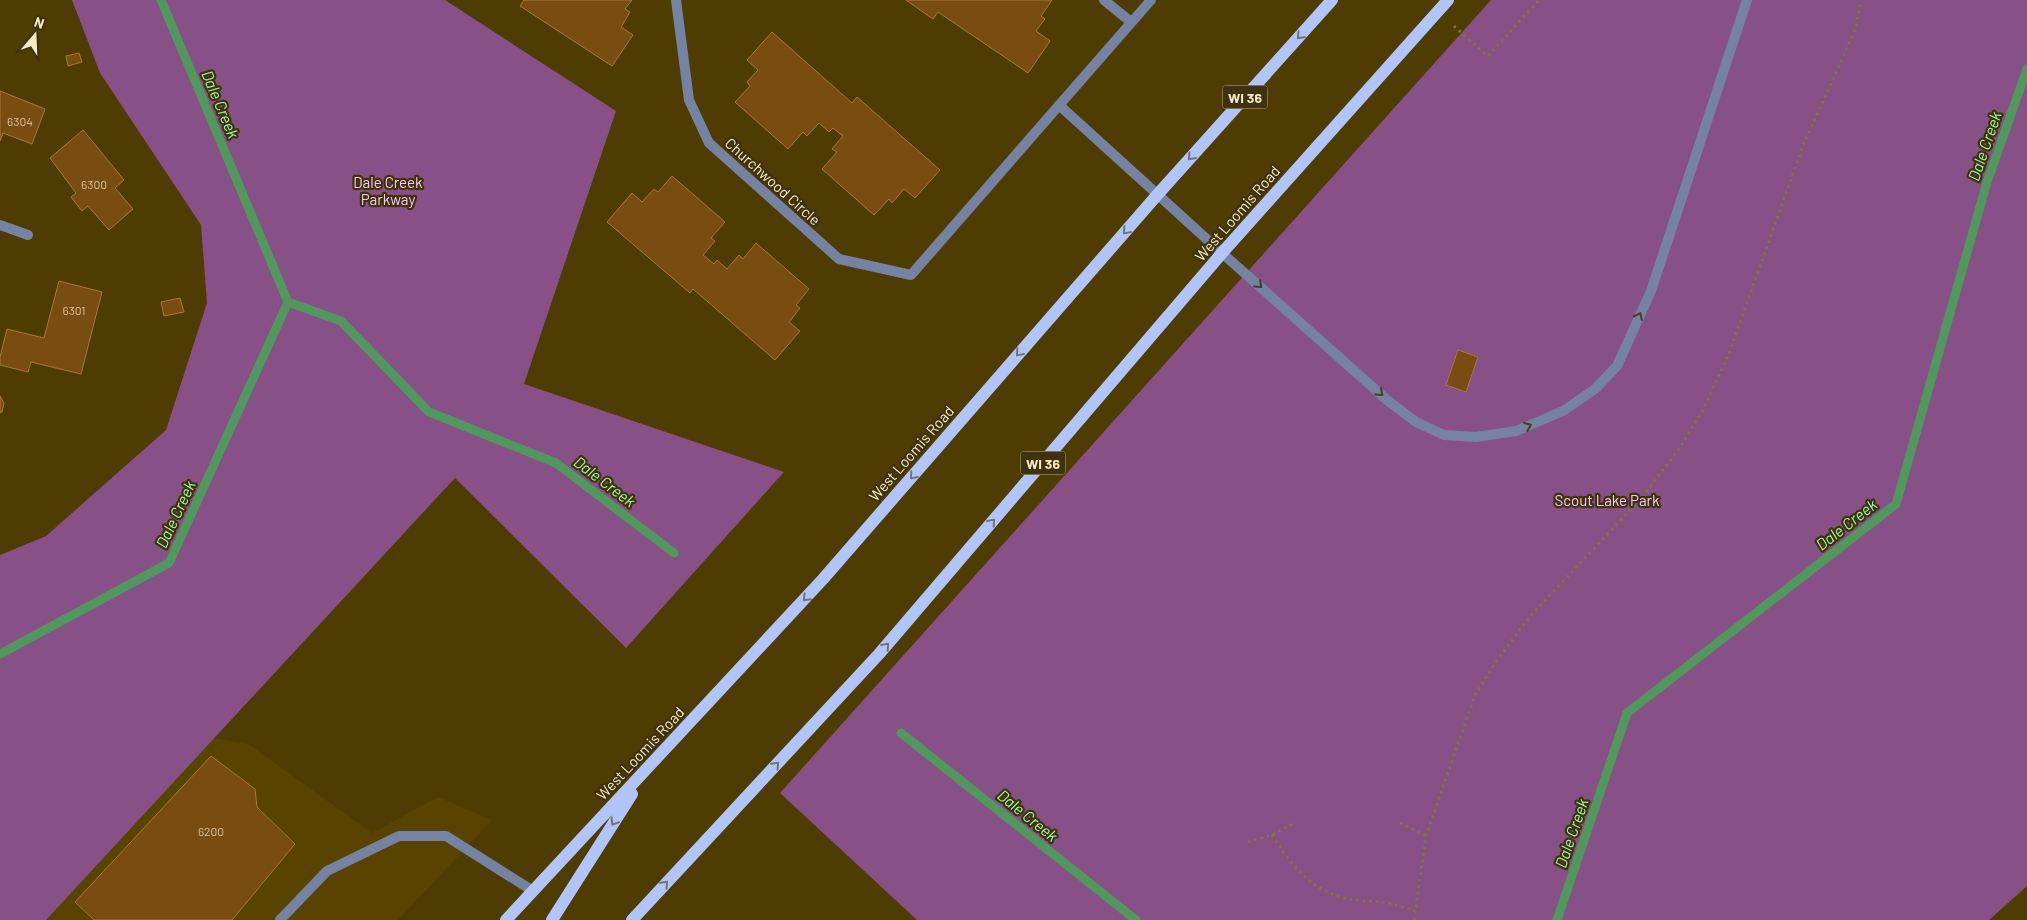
<svg xmlns="http://www.w3.org/2000/svg" width="2027" height="920" font-family="Barlow,sans-serif">
	<rect width="100%" height="100%" fill="#4f3c02"/>
	<path fill="#594300" d="M169,730l79,14 124,89 66,-36 54,23 -94,100h-388z"/>
	<g fill="#875086">
		<path d="M72,0h373l171,111 -92,273 260,88 -158,176 -171,-170 -409,442h-46v-365l46,-19 120,-106 41,-127 -6,-78 -101,-152z"/>
		<path d="M1491,0h536v886l-38,34h-1072l-137,-127z"/>
	</g>
	<g fill="none" stroke-linecap="round" stroke-linejoin="round">
		<g stroke="#52975d" stroke-width="9">
			<path d="M288,302l53,19 88,91 127,51 118,90"/>
			<path d="M0,654l169,-91 119,-261 -127,-302"/>
			<path d="M901,733l235,187"/>
			<path d="M1557,920l70,-207 269,-209 91,-322 40,-113"/>
		</g>
	</g>
	<g fill="#794c12" stroke="#a77742">
		<path d="M524,0h108l-7,9 5,3 -9,15 12,8 -21,31 -92,-60z"/>
		<path d="M906,0h146l-11,16 4,3 -9,12 14,10 -22,32 -90,-61 -5,7z"/>
		<path d="M772,32l80,71 5,-6 83,73 -25,28 -11,-9 -12,14 -3,-4 -15,16 -52,-46 15,-17 -5,-3 11,-13 -10,-8 -4,4 -10,-9 -12,13 -4,-4 -15,17 -53,-47 15,-16 -3,-4 11,-12 -11,-10z"/>
		<path d="M79,53l3,9 -14,4 -2,-10z"/>
		<path d="M0,91l45,18 -13,35 -29,-11 -3,8z"/>
		<path d="M83,130l41,50 -9,8 18,21 -24,21 -21,-24 -6,5 -11,-14 5,-4 -26,-35z"/>
		<path d="M672,176l53,46 -14,16 4,3 -12,14 11,9 3,-4 10,9 12,-14 4,4 13,-16 53,46 -13,16 4,3 -11,14 11,9 -25,29 -82,-71 -3,4 -83,-71 25,-29 10,9 12,-13 4,3z"/>
		<path d="M59,281l43,11 -21,82 -50,-12 -3,10 -28,-7v-8l7,-28 37,9z"/>
		<path d="M180,298l4,14 -20,4 -3,-14z"/>
		<path d="M1458,350l20,7 -12,35 -20,-7z"/>
		<path d="M0,396l4,7 -2,9 -2,1z"/>
		<path d="M211,756l44,33 2,18 38,37 -63,76h-138l-19,-18z"/>
	</g>
	<g fill="none" stroke-linecap="round" stroke-linejoin="round">
		<g stroke="#847340" stroke-width="3" stroke-dasharray="2.5 4" stroke-linecap="butt">
			<path d="M1454,26l34,30 51,-56"/>
			<path d="M1400,823l26,13"/>
			<path d="M1272,835c15,24 33,48 60,59 15,7 33,6 49,8 12,1 23,6 34,9"/>
			<path d="M1248,842l24,-7 24,-13"/>
			<path d="M1414,920l12,-84 49,-141 20,-32 37,-49 108,-114 39,-51 24,-39 25,-54 76,-213 51,-113 6,-30"/>
		</g>
		<g stroke="#7682a2" stroke-width="10">
			<path d="M1222,253l165,147 29,22 28,13 32,2 40,-6 47,-20 32,-22 22,-23 34,-75 96,-291"/>
			<path d="M280,920l47,-49 72,-35h47l87,55"/>
		</g>
		<g stroke="#7682a2" stroke-width="10">
			<path d="M676,0l13,100 20,43 130,116 72,16 240,-275"/>
			<path d="M1104,0l27,22"/>
			<path d="M1059,105l163,148"/>
			<path d="M0,225l28,10"/>
		</g>
		<g stroke="#b1c5f9" stroke-width="12">
			<path d="M506,920l317,-341 335,-385 174,-194"/>
			<path d="M552,920l80,-126"/>
			<path d="M632,920l247,-266 343,-401 226,-253"/>
		</g>
	</g>
	<defs><path id="oneway-chevron" d="M-2-3.5L2.5 0L-2 3.5" fill="none" stroke-width="1.6" stroke-linecap="round" stroke-linejoin="round" transform="scale(1.25)"/></defs>
	<g stroke="#737478">
		<use href="#oneway-chevron" transform="translate(1300 36) rotate(132)"/>
		<use href="#oneway-chevron" transform="translate(1191 157) rotate(132)"/>
		<use href="#oneway-chevron" transform="translate(1126 231) rotate(131)"/>
		<use href="#oneway-chevron" transform="translate(1019 353) rotate(131)"/>
		<use href="#oneway-chevron" transform="translate(913 476) rotate(131)"/>
		<use href="#oneway-chevron" transform="translate(992 522) rotate(-49)"/>
		<use href="#oneway-chevron" transform="translate(806 598) rotate(133)"/>
		<use href="#oneway-chevron" transform="translate(886 646) rotate(-49)"/>
		<use href="#oneway-chevron" transform="translate(776 765) rotate(-47)"/>
		<use href="#oneway-chevron" transform="translate(614 822) rotate(122)"/>
		<use href="#oneway-chevron" transform="translate(665 884) rotate(-47)"/>
	</g>
	<g stroke="#483e24">
		<use href="#oneway-chevron" transform="translate(1259 285) rotate(42)"/>
		<use href="#oneway-chevron" transform="translate(1639 316) rotate(-65)"/>
		<use href="#oneway-chevron" transform="translate(1380 393) rotate(42)"/>
		<use href="#oneway-chevron" transform="translate(1528 426) rotate(-23)"/>
	</g>
	<g text-anchor="middle" dominant-baseline="central" stroke-width="4.5" stroke-linejoin="round" paint-order="stroke">
		<g font-size="12" fill="#d8c29a">
			<text x="20" y="121">6304</text>
			<text x="94" y="184">6300</text>
			<text x="74" y="310">6301</text>
			<text x="211" y="831">6200</text>
		</g>
		<g fill="#40320e" stroke="#c1b390" stroke-width="1">
			<rect x="1222.5" y="85.5" width="45" height="23" rx="4"/>
			<rect x="1020.5" y="451.5" width="45" height="23" rx="4"/>
		</g>
		<g font-size="14" font-weight="bold" fill="#f8eac8">
			<text x="1245" y="97">WI 36</text>
			<text x="1043" y="463">WI 36</text>
		</g>
		<g font-size="15" fill="#f8eac8" stroke="#40320e">
			<text transform="translate(773 181) rotate(42)">Churchwood Circle</text>
			<text transform="translate(1237 213) rotate(-49)">West Loomis Road</text>
			<text transform="translate(911 453) rotate(-49)">West Loomis Road</text>
			<text transform="translate(640 753) rotate(-47)">West Loomis Road</text>
		</g>
		<g font-size="15" fill="#fac7f7" stroke="#40320e">
			<text x="388" y="182">Dale Creek<tspan x="388" dy="17">Parkway</tspan></text>
			<text x="1607" y="500">Scout Lake Park</text>
		</g>
		<g font-size="16" font-style="italic" fill="#99f7a6" stroke="#40320e">
			<text transform="translate(221 104) rotate(67)">Dale Creek</text>
			<text transform="translate(1984 146) rotate(-71)">Dale Creek</text>
			<text transform="translate(605 481) rotate(37)">Dale Creek</text>
			<text transform="translate(175 514) rotate(-65)">Dale Creek</text>
			<text transform="translate(1846 524) rotate(-38)">Dale Creek</text>
			<text transform="translate(1028 815) rotate(39)">Dale Creek</text>
			<text transform="translate(1571 833) rotate(-71)">Dale Creek</text>
		</g>
	</g>
	<g transform="translate(35 35) rotate(19)" stroke="#40320e" stroke-width="4" paint-order="stroke">
	<path d="M0-4L9 19L0 12L-9 19Z" fill="#f8eac8"/>
	<text y="-8" font-size="14" font-weight="bold" text-anchor="middle" fill="#f8eac8">N</text>
	</g>
</svg>
